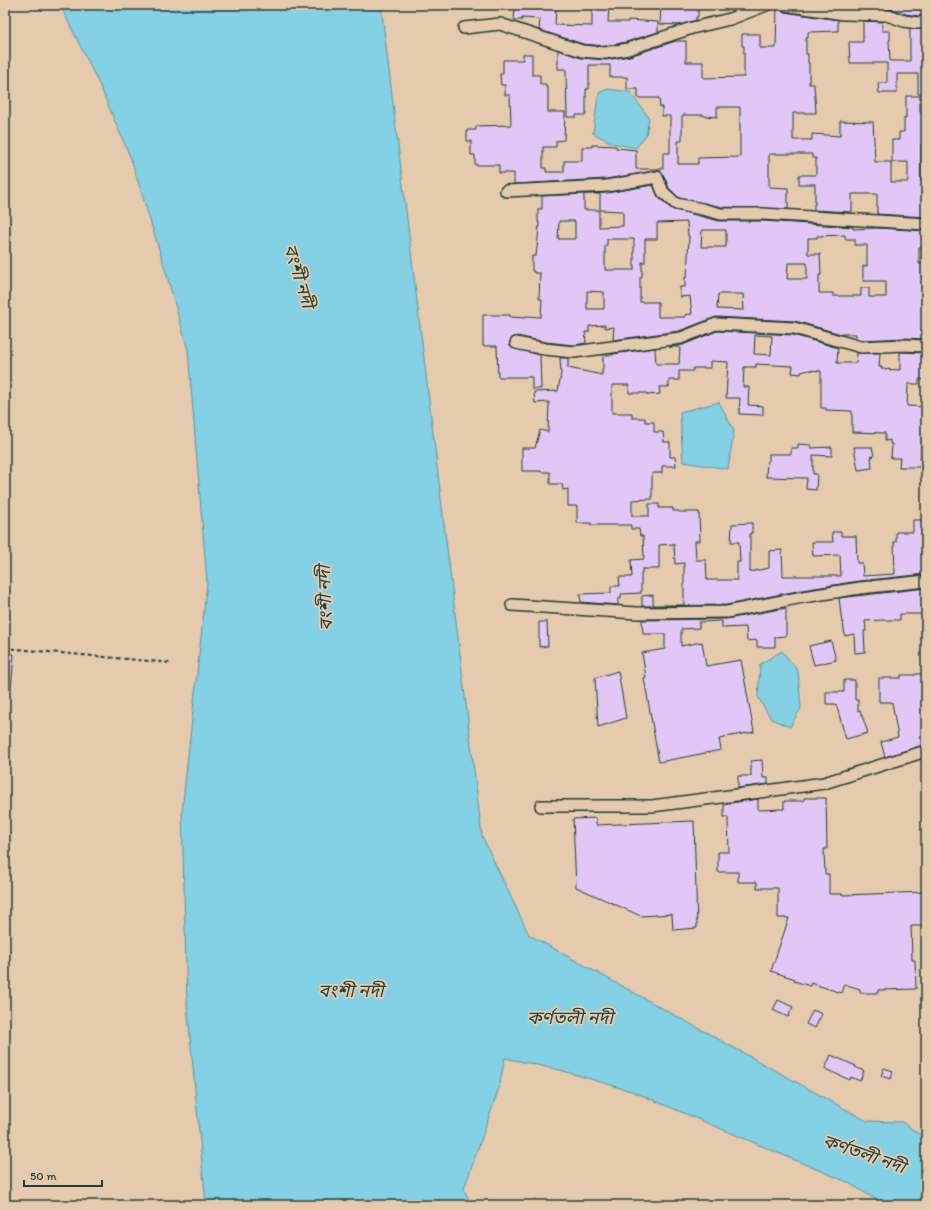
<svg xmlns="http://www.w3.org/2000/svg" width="931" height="1210" font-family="Itim,'Noto Sans Bengali',sans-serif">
	<rect width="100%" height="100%" fill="#e5caad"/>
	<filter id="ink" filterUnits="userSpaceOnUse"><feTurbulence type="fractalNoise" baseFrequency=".025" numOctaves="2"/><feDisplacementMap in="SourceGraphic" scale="8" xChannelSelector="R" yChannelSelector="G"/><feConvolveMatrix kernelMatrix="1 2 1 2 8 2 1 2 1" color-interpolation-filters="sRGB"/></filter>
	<g filter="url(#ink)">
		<g fill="#84d0e4" stroke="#5c959e">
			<path d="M60,5h321l101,831 47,99 338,186 35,1 24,17v66h-41l-38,-23 -213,-90 -74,-22 -55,-12 -6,30 -35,101 7,16h-265l-19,-201 -5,-193 25,-229 -19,-232 -25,-88 -32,-103 -31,-73z"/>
			<path d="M608,89l22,3 19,26 -3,17 -10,13 -24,-5 -19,-10 4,-30 2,-10z"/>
			<path d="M719,402l15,29 -6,38 -45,-7 -3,-50z"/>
			<path d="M782,651l16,20 3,37 -11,19 -19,-8 -13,-22 2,-33z"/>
		</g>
		<g fill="#e2c7f6" stroke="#1f3d34" fill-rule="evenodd">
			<path d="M515,5l41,2 -1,18 37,1v-21h17l-1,17h20v-2l30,2v10l-32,10 -21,4 -22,-2 -44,-14 1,-11 -18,-1v2h-8z"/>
			<path d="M675,5h23v12h-2v3l-16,5 -20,-1 1,-17 14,1z"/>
			<path d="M863,5h51v4l10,1v5l-6,1 -12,-2 -19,-6 -24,-1z"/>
			<path d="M777,7h1l6,5 54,8v11l-30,1v6h-2v16h2v9h1v21h5l2,29h-23v27h19v-6l28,2v-15l33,1 2,40h16v20h17v-20h-16v-22h7v-8h5v-14h2v-22h14v16h6v32h-5v37h5v36l-49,-3v-20h-25v18l-38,-2v-6h1v-20h-16v-9h17v-17h-4v-4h-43v33l19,1v21l-66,-2 -43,-9 -10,-10 -6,-14 -4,-4 -53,9 -92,5v-11h-15v-8h-24v-10h-4v-14h-4v-11h9v-4l35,-1 -1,-30h-5v-10h-4l-1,-11h3v-14h20v-6h9v21h8v9h6v4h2v24h17l-1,28 -8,1v6h-13v21h3v4h18v-11h18v-14h10v-2l24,1v2l20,2v19h27v-16h7v-37h-8v-9h-2l-1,-9h-21v-9h-11v-12h-17v-12h-21v24h-3v26h-10v2h-9l-1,-48h-8v-19l23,8 25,2 24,-4 46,-15h10v21h17v16l41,-1v-31h-2v-12h18v14h16zM717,107h23v50l-42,1v6h-20v-23h4v-25l1,-1h21v1l13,1z"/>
			<path d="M863,21l19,1v9h8v9h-1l1,21h20v-32h16v65h-8v-20h-21v19h-18l-1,-10h9v-20h-37l-1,-21h14z"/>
			<path d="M653,185l5,12 14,12 47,12h44l90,6v2l24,-1 49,3v16h-7v17h7v20h-2v30h2v25l-22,-1 -42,2 -6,-2v-4h-15l-46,-13 -79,-4 -37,14 -66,9 1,-13 -9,1v-3l-16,1v6h-4l1,11 -12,2 -28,-3 -29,-6 -6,3 -2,6 3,3 28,7 1,34h-9v-12h-34l-1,-31h-14v-31h27v2l15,1 1,-2 15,1 1,-18h-3l1,-26h-6v-2h-2v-15h4l2,-18 1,-16h-1v-13h4v-13l65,-3zM584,194h16v16l23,1v15l-24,1v-17h-15zM559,221h16v18h-17zM687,222l1,14h1l-2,41h-2v10h-5v10l10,-1 2,18 -7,1v2h-27v-15h-18v-25h2v-15h3v-23h12v-16zM702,230h24v17h-25zM845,235v4h10v6h12v21h-4v15h23v16h-17v-9h-8v8h-28v-3h-14v-18h2l-1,-21h-12v-16h9v-2zM607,239h27v31h-29v-25h2zM788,263h19v16h-20zM587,291l17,1v17h-17zM718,294h25l1,16 -27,-1z"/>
			<path d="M717,331l76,4 45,13 -1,15h19l1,-10h23l-1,14h3l-1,2 19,1v-18l26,1v27l-7,-1v5h-11l-1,22 19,1v36h-5l-1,24h-21l1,-9h-9l1,-14h-2v-4l-5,1v-8l-33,-1v-21l-26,-1v-2h-5v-37l-12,-1 -8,2v2l-9,-1 1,-7 -37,-2v3h-12l-1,20h6l-1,18 15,1v9l-24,-1 1,-16h-14l2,-36 -18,-1v7h-17v3h-14v9h-10v7h-10l1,7 -13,1v-2h-18v-8h-17v28h20v5h13v4h9v10h9l1,10h6v15h5l1,9h-14v7h-10v26l-20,1v16h17v-12h10v4h14v3h6v1h20l1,29h-5l1,19h10l1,20h30v-18h3l-1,-20h-8l1,-18 20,-1v10h-2v39l19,-4v-17l13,-1 1,26h58l-1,-21 -27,1 -1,-14h21l-1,-10h9v4h15l1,27h5l1,13 32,-2 -1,-32h2v-10h17v-12h12l1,54 -67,7 -57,9 -76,15 -84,1v-10l11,-1v10h31v-42l-9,1 -1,-20 -15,1v24h-17v5h-1v19l-20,1v5h-3v6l-37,-3 -1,-8 31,-1v-7h9l-1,-9h13l-1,-17 13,-1 -1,-23h-3l-1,-7h-8v-4h-40v-2h-14v-17h-9v-17l-5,1 -1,-6h-12v-12h-9v-1h-19v-23h13l5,-18 8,2 1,-30 -14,1 -1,-11 24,-1 3,-17 -1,-16h8v10l34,7v-5h1v-15h10v-1l42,-6 1,16h23l1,-17h-11l14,-2zM755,335l17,1 -1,19 -17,-1z"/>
			<path d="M798,444l13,1v3l21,-1v9l-19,-1v19h4l-1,16 -10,-1 1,-11 -41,-1 1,-16h2v-7h22v-6h7z"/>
			<path d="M854,447h18l2,9 -3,1 1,11 -14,2z"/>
			<path d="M926,588v26h-26v6h-17l-18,1 1,10h-2l1,21 -10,1 -1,-19 -9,2 -2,-14 -1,1 -3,-25z"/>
			<path d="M786,608v28l-11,1v10h-18v-7l-10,1 -1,-14 -24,1v-7l-23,1v6l-18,1v17l21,-4 4,24 35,-6 13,72 -29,5v1l-6,1 2,11 -62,12 -15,-84 2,-1 -4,-24 23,-4v-15h-22l-1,-14 85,-1z"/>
			<path d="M539,622h8l1,24 -9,1z"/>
			<path d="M831,641l5,19 -22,5 -5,-19z"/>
			<path d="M5,654h9l-3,36h-6z"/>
			<path d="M618,671l8,47 -28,9 -3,-49z"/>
			<path d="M915,674h11v70l-41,13 -4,-15 17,-5 -6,-35h-13v-24h22v-3h14z"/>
			<path d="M844,680h11v20h3v11l2,-1 8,23 -22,6 -10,-35h-10v-12h18z"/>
			<path d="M762,760l1,18h5v6l-30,4v-12h13v-15z"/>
			<path d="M804,798h22l1,51h-3l1,25h4v20h13l1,1 83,-3v34h-15l1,34h3l1,29 -38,1v3h-18v-4l-16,-5 -3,9 -30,-10 -1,3 -16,-5 1,-2 -24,-8 18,-53h-11v-30h-21v-6h-19v-10h-20v-20h11l-1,-35h-4v-13l34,-5v11l26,-1v-8h20z"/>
			<path d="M596,818v7l98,-4 3,107 -24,2 -1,-16 -31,2 -65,-29 -3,-68z"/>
			<path d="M778,1000l15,7 -5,10 -15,-7z"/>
			<path d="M813,1010l9,4 -7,14 -9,-4z"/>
			<path d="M831,1055l25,11 -1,1 9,4 -4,10 -9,-4 -1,3 -25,-11z"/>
			<path d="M884,1068l9,3 -2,8 -10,-3z"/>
		</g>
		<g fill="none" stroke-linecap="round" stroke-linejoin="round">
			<g stroke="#1f3d34" stroke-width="14">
				<g id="street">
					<path d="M785,5l59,9 43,1 17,6 14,2 8,-1"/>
					<path d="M464,28l36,-4 82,27 23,2 23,-4 64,-21 38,-9 36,-14"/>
					<path d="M506,191l101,-5 50,-9 6,15 13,12 26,5 19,5h42l163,10"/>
					<path d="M516,343l29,6 29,3 107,-14 35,-14 78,4 67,19 43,-2 22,1"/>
					<path d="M512,605l125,8 90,-1 76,-15 57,-9 66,-7"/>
					<path d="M541,806h111l115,-15 57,-8 102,-32"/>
				</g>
			</g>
			<path stroke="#1f3d34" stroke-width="2" stroke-dasharray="4 3" stroke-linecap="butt" d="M5,648l166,15"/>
			<use href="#street" stroke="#e5caad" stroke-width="11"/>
		</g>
	</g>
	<g text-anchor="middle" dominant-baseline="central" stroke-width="3.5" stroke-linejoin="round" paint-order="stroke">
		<g font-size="18" font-style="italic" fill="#24443d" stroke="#e5caad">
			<text transform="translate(299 276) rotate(73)">বংশী নদী</text>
			<text transform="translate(325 598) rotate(-92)">বংশী নদী</text>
			<text x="351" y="991">বংশী নদী</text>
			<text x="570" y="1018">কর্ণতলী নদী</text>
			<text transform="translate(864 1154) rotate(19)">কর্ণতলী নদী</text>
		</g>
	</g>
	<rect width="931" height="1210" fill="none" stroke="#e5caad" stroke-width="20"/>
	<rect x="10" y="10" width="911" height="1190" fill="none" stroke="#1f3d34" stroke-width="1.5" filter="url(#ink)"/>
	<path d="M24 1180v6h78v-6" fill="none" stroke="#1f3d34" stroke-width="2"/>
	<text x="30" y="1180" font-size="12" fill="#1f3d34" stroke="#e5caad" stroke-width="3" paint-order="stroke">50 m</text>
</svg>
